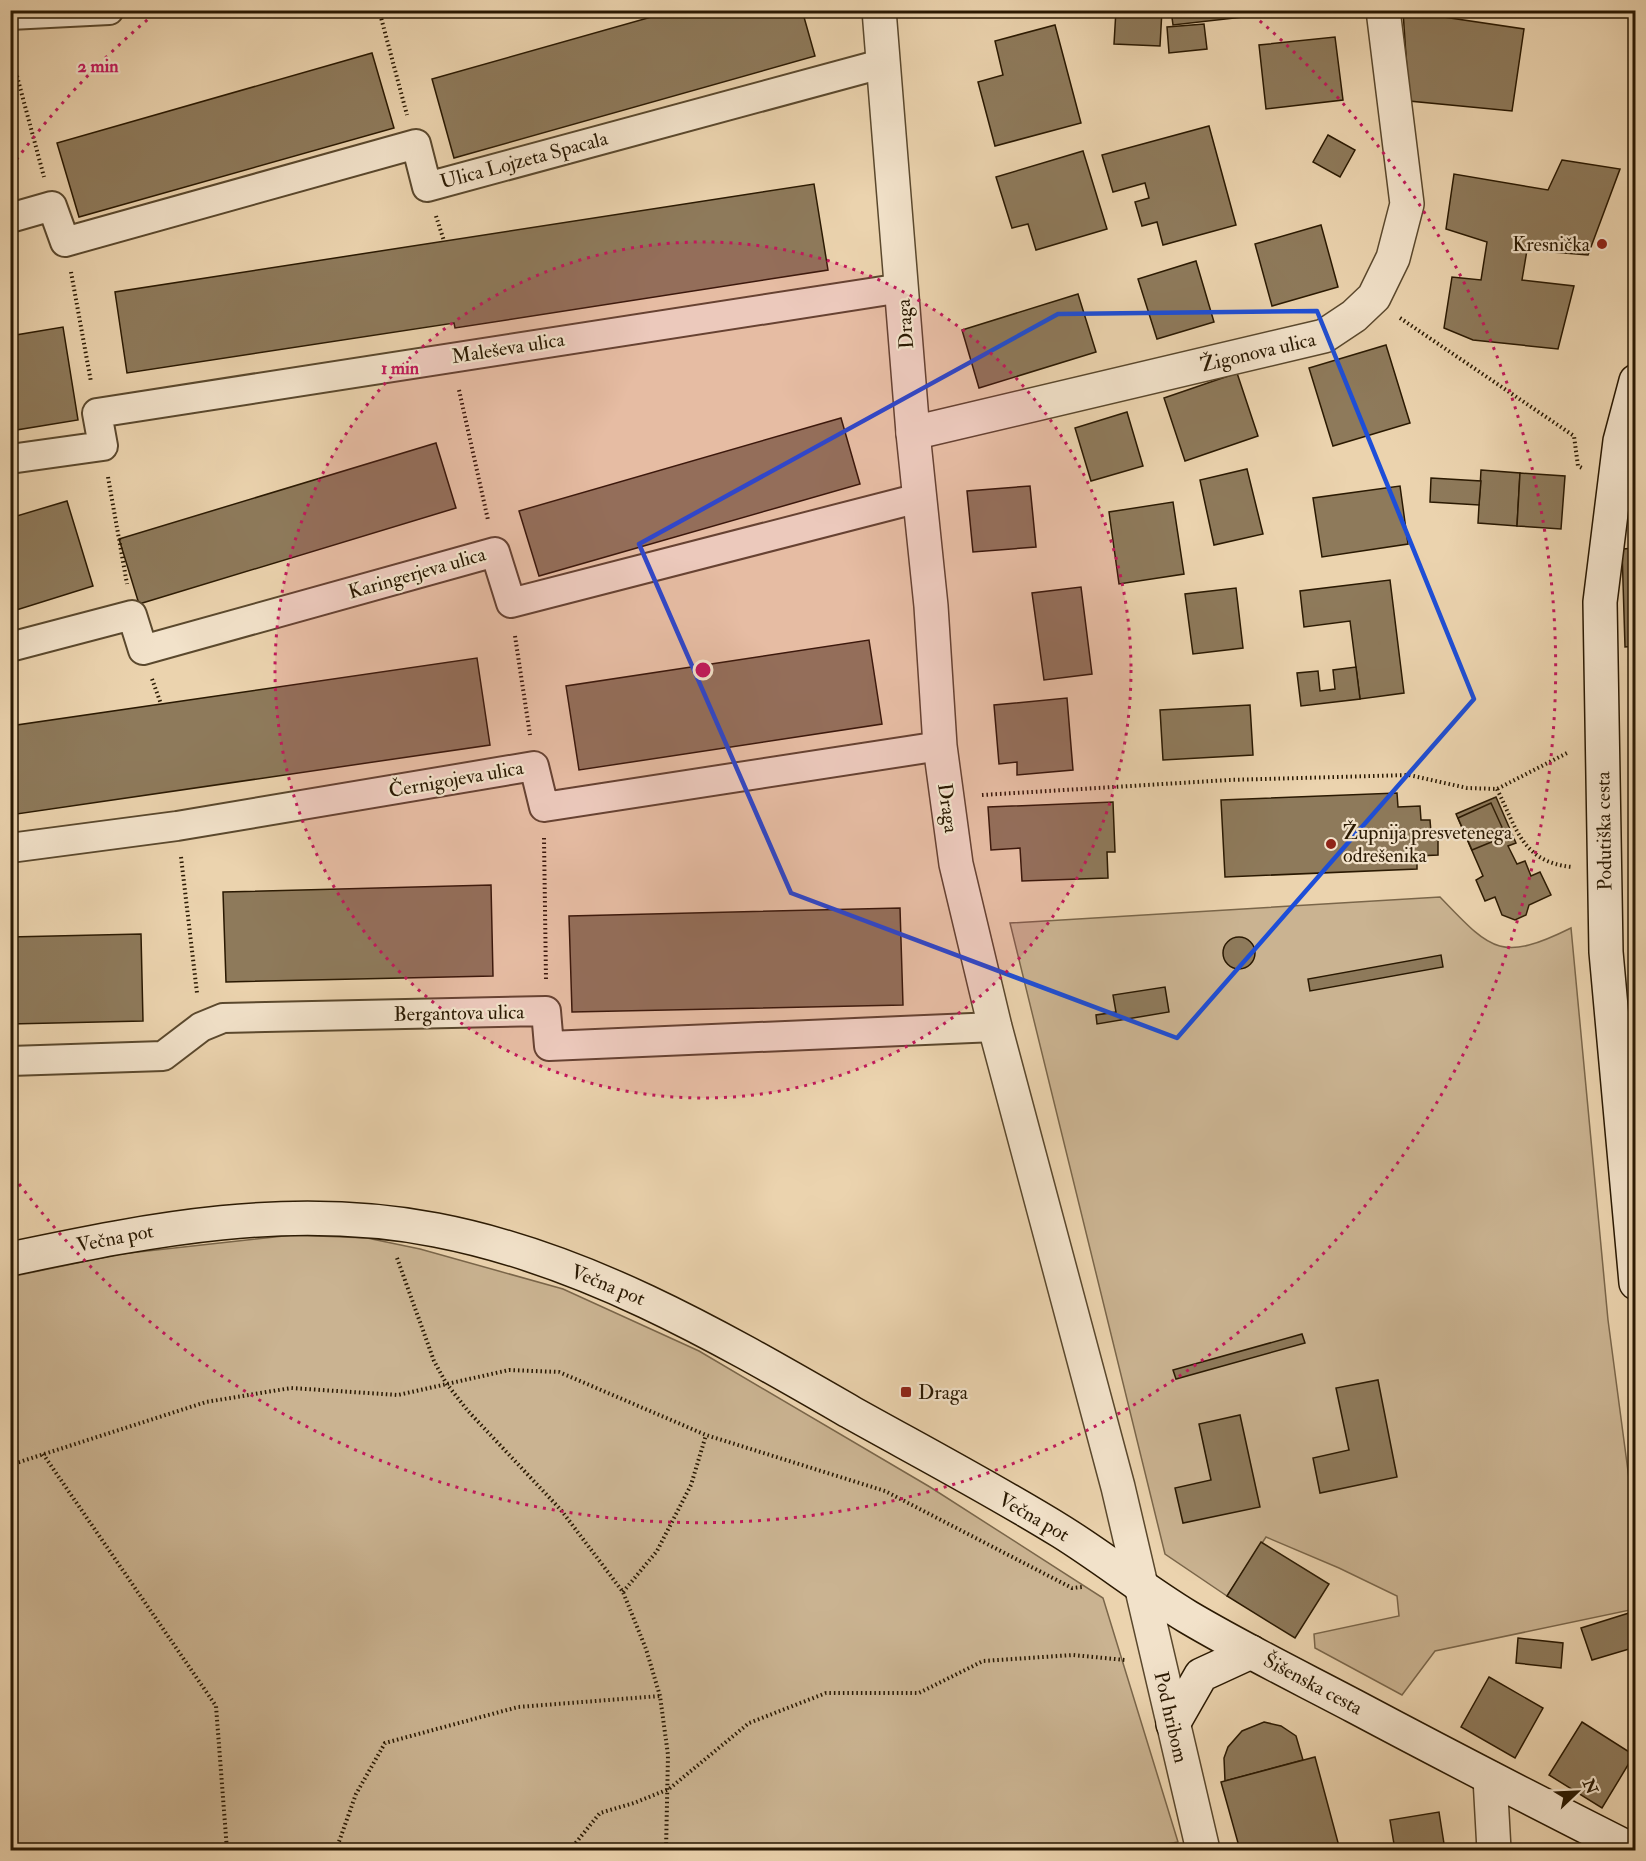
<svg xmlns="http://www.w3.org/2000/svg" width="1646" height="1861" font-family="'IM FELL Double Pica',serif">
	<rect width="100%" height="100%" fill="#ebd3ae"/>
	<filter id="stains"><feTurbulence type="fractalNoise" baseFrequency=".00333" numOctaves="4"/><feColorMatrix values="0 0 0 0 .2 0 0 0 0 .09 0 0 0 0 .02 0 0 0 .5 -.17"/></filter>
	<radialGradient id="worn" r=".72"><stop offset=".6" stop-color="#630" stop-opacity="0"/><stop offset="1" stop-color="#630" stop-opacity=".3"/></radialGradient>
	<g fill="#cab391" stroke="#7a664a" stroke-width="1.5">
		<path d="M1440,897c51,53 60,66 131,31l37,392 27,204v85l-200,42 -33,44 -87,-47 -1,-14 85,-18 -2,-20 -58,-28 -73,-31 -39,59 -62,-42 -155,-631z"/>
		<path d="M293,1235l74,3 53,11 143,40 136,62 231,136 173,111 75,244 -44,8h-1123l-1,-573 110,-23z"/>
	</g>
	<g fill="#8e7a5b" stroke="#2a1902" stroke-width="1.5">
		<path d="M676,10h126l13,46 -361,102 -22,-79z"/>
		<path d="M1116,10h46l-2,36 -46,-2z"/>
		<path d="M1171,10h133l-131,15z"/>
		<path d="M1403,11l121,18 -12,82 -103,-10z"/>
		<path d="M1204,24l3,25 -38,4 -2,-26z"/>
		<path d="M1055,25l26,98 -86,23 -17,-64 25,-7 -8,-34z"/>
		<path d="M1335,37l8,63 -77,9 -7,-64z"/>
		<path d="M372,53l22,75 -315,89 -22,-74z"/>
		<path d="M1209,126l27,99 -73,20 -6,-23 -15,4 -7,-24 14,-4 -4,-15 -32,9 -11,-37z"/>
		<path d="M1328,135l27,15 -15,27 -27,-15z"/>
		<path d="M1083,151l24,78 -71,21 -8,-26 -16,4 -16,-51z"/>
		<path d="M1562,160l58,9 -32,86 -61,-5 -5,30 52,6 -16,63 -85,-9 -29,-12 8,-51 29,3 6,-38 -41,-13 8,-55 94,16z"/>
		<path d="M814,184l14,86 -373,58 -1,-5 -327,50 -12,-81z"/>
		<path d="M1321,225l17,62 -66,19 -17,-62z"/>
		<path d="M1196,261l18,61 -57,17 -19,-60z"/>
		<path d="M1078,294l18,58 -117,36 -17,-58z"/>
		<path d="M63,327l15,93 -68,11v-95z"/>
		<path d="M1386,345l24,78 -77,23 -24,-78z"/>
		<path d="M1237,373l21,63 -73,25 -21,-63z"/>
		<path d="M1127,412l16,54 -52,15 -16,-53z"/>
		<path d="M841,418l19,66 -321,92 -20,-65z"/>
		<path d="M436,443l20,65 -317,96 -20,-65z"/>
		<path d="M1247,469l16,65 -49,11 -14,-65z"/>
		<path d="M1481,470l39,3 -3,53 -39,-3z"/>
		<path d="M1520,473l45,3 -4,53 -44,-3z"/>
		<path d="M1431,478l50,3 -2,24 -49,-3z"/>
		<path d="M1030,486l6,61 -63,5 -6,-61z"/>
		<path d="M1400,486l8,58 -86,13 -9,-59z"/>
		<path d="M67,501l26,85 -83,26v-94z"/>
		<path d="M1173,502l11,72 -65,10 -10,-72z"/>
		<path d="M1636,548v98l-11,1 -3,-98z"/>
		<path d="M1390,580l14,113 -44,6 -10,-78 -46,6 -4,-36z"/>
		<path d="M1081,587l11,87 -48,6 -12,-87z"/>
		<path d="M1236,588l7,60 -50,6 -8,-60z"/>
		<path d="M869,640l13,84 -303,46 -13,-84z"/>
		<path d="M477,658l13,87 -480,70v-89z"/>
		<path d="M1356,667l4,32 -59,7 -4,-33 21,-2 2,20 15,-2 -2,-19z"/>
		<path d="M1067,698l6,72 -56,5v-13l-18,2 -5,-59z"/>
		<path d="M1250,705l3,50 -90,5 -3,-50z"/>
		<path d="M1397,793l1,14 22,-1 1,14h9l1,12h7v23l-21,1v13l-192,8 -4,-77z"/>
		<path d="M1496,797l20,46 -8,3 9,18 8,-3 6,15 9,-4 11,23 -22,10 -3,10 -11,5 -13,-5 -7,-18 -10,4 -9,-21 7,-4 -27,-62z"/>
		<path d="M1113,802l2,50h-8l1,26 -86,3 -2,-33 -29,2 -3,-43z"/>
		<path d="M1491,803l15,33 -34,14 -14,-32z"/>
		<path d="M491,885l2,91 -267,6 -3,-90z"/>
		<path d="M900,908l3,97 -331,7 -3,-96z"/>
		<path d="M141,934l2,87 -133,3v-87z"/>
		<circle cx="1239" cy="953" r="16"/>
		<path d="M1441,955l2,12 -133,24 -2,-12z"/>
		<path d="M1165,987l4,25 -72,12 -1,-9 20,-3 -3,-17z"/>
		<path d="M1302,1334l3,9 -129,36 -3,-9z"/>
		<path d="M1378,1380l19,97 -77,16 -7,-35 36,-8 -13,-62z"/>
		<path d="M1240,1415l20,92 -77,16 -8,-35 36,-8 -12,-56z"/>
		<path d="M1261,1542l68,42 -34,54 -68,-42z"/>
		<path d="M1629,1613l7,20v14l-44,13 -11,-32z"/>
		<path d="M1518,1638l45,5 -2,25 -45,-5z"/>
		<path d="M1489,1677l54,31 -28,50 -54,-31z"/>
		<path d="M1264,1722l17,4 15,10 7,24 -78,21 -1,-23 4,-11 14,-16z"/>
		<path d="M1582,1722l52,33 -32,53 -53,-33z"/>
		<path d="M1315,1757l25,93h-100l-19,-68z"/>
		<path d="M1439,1812l6,38h-50l-5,-30z"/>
	</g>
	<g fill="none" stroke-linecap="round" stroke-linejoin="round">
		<g stroke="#5a482d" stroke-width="32">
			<g id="pedestrian">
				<path d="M10,15l99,-5"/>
				<path d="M10,218l42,-12 13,36 351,-98 11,43 458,-124"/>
				<path d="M10,459l93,-13 -6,-33 805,-125"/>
				<path d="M10,647l122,-32 11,35 352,-98 16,51 408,-105"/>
				<path d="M10,848l167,-22 357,-60 10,41 396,-61"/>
				<path d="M10,1061l153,-5 38,-29 22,-9 323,-7 3,35 446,-19"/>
			</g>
		</g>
		<g stroke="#5a482d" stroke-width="36">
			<g id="minor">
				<path d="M879,10l34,423 18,173 9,140 16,118 39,163 123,460 85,363"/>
				<path d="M913,433l411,-97 30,-20 20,-19 19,-39 14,-54 -24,-194"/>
				<path d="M1490,1778l4,72"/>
			</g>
		</g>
		<g stroke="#2a1902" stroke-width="36">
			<g id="secondary">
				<path d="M1636,381l-16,60 -20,161 6,350 30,331"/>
				<path d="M10,1259c143,-30 280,-57 426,-29 151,29 284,107 416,183 70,39 142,77 210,119 43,27 83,59 126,85 54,32 111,60 166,89 92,49 185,97 278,144"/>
				<path d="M1173,1724l28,-49 50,-23"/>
			</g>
		</g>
		<g stroke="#2a1902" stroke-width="4" stroke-dasharray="1.5 3" stroke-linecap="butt">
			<path d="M379,10l28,105"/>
			<path d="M10,50l34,127"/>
			<path d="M436,216l8,25"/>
			<path d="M71,272l20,110"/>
			<path d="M1400,318l174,118 4,30 4,2"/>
			<path d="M459,390l29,130"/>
			<path d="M108,477l19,107"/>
			<path d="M515,636l15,99"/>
			<path d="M152,679l9,25"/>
			<path d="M1497,789c20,40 25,73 75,78"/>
			<path d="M982,795l247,-15 180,-5 58,13 30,1 72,-37"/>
			<path d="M544,838l2,142"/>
			<path d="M181,857l16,136"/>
			<path d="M397,1258l37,103 12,22 22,28 93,99 62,82 23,57 14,47 8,59 -2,95"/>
			<path d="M43,1454l173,252 11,144"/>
			<path d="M10,1465l196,-63 85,-14 107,7 111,-25 50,2 147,63 179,56 187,97 10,-1"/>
			<path d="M623,1592l34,-41 34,-66 15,-50"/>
			<path d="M336,1850l20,-56 29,-51 133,-36 142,-11"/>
			<path d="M570,1850l30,-37 34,-10 35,-14 80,-66 77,-30h93l64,-32 90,-6 52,5"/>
		</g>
		<use href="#pedestrian" stroke="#f2e2ca" stroke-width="28"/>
		<use href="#minor" stroke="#f2e2ca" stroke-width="33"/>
		<use href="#secondary" stroke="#f2e2ca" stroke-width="33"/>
	</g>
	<path fill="none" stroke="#1d4ed8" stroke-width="4.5" stroke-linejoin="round" d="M1317,311l157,388 -297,339 -386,-145 -152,-349 419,-230z"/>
	<circle cx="703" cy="670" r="428" fill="#c2185b" fill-opacity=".12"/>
	<g fill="none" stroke="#c2185b" stroke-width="3" stroke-dasharray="3 6">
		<circle cx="703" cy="670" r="428"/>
		<path d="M11 167A855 855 0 0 1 153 15M1253 15A855 855 0 1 1 11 1173"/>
	</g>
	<g fill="#8f2418" stroke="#f2e2ca" stroke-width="2">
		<circle cx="1602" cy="244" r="6"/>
		<circle cx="1331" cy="844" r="6"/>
		<rect x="900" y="1386" width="12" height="12" rx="3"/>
	</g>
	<g text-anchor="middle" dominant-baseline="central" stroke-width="4.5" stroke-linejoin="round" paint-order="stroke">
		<g font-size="20" fill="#2a1902" stroke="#f2e2ca">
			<text transform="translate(524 160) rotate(-15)">Ulica Lojzeta Spacala</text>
			<text transform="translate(905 324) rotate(-94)">Draga</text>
			<text transform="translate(508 348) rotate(-9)">Maleševa ulica</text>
			<text transform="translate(1258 352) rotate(-13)">Žigonova ulica</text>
			<text transform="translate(417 573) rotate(-16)">Karingerjeva ulica</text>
			<text transform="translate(456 779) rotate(-10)">Černigojeva ulica</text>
			<text transform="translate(948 808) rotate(82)">Draga</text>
			<text transform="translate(1604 831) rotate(-91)">Podutiška cesta</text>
			<text transform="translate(459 1013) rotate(-1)">Bergantova ulica</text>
			<text transform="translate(115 1238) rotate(-11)">Večna pot</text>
			<text transform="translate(608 1285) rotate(22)">Večna pot</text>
			<text transform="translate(1034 1517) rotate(30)">Večna pot</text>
			<text transform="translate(1313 1684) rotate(28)">Šišenska cesta</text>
			<text transform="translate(1171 1717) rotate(77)">Pod hribom</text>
		</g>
		<g font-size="20" fill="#2a1902" stroke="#f2e2ca" text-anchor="start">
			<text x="1590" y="244" text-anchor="end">Kresnička</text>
			<text x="1343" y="832">Župnija presvetenega<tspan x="1343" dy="23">odrešenika</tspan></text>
			<text x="918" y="1392">Draga</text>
		</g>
	</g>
	<circle cx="703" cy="670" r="9" fill="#c2185b" stroke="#f2e2ca" stroke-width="3"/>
	<g font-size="18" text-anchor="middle" font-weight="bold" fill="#c2185b" stroke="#f2e2ca" stroke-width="4.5" stroke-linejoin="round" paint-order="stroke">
		<text x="98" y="72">2 min</text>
		<text x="400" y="374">1 min</text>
	</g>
	<rect width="1646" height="1861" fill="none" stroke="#ebd3ae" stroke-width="36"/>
	<rect x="12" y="12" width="1622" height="1837" fill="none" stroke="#2a1902" stroke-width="3"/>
	<rect x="18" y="18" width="1610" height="1825" fill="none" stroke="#2a1902" stroke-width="1.5"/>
	<g transform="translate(1577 1792) rotate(67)" stroke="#f2e2ca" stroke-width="4.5" paint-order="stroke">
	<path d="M0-4.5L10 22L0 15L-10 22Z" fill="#2a1902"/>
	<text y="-9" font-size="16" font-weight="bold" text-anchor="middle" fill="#2a1902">N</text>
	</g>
	<rect width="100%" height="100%" filter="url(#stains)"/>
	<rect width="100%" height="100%" fill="url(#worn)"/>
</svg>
